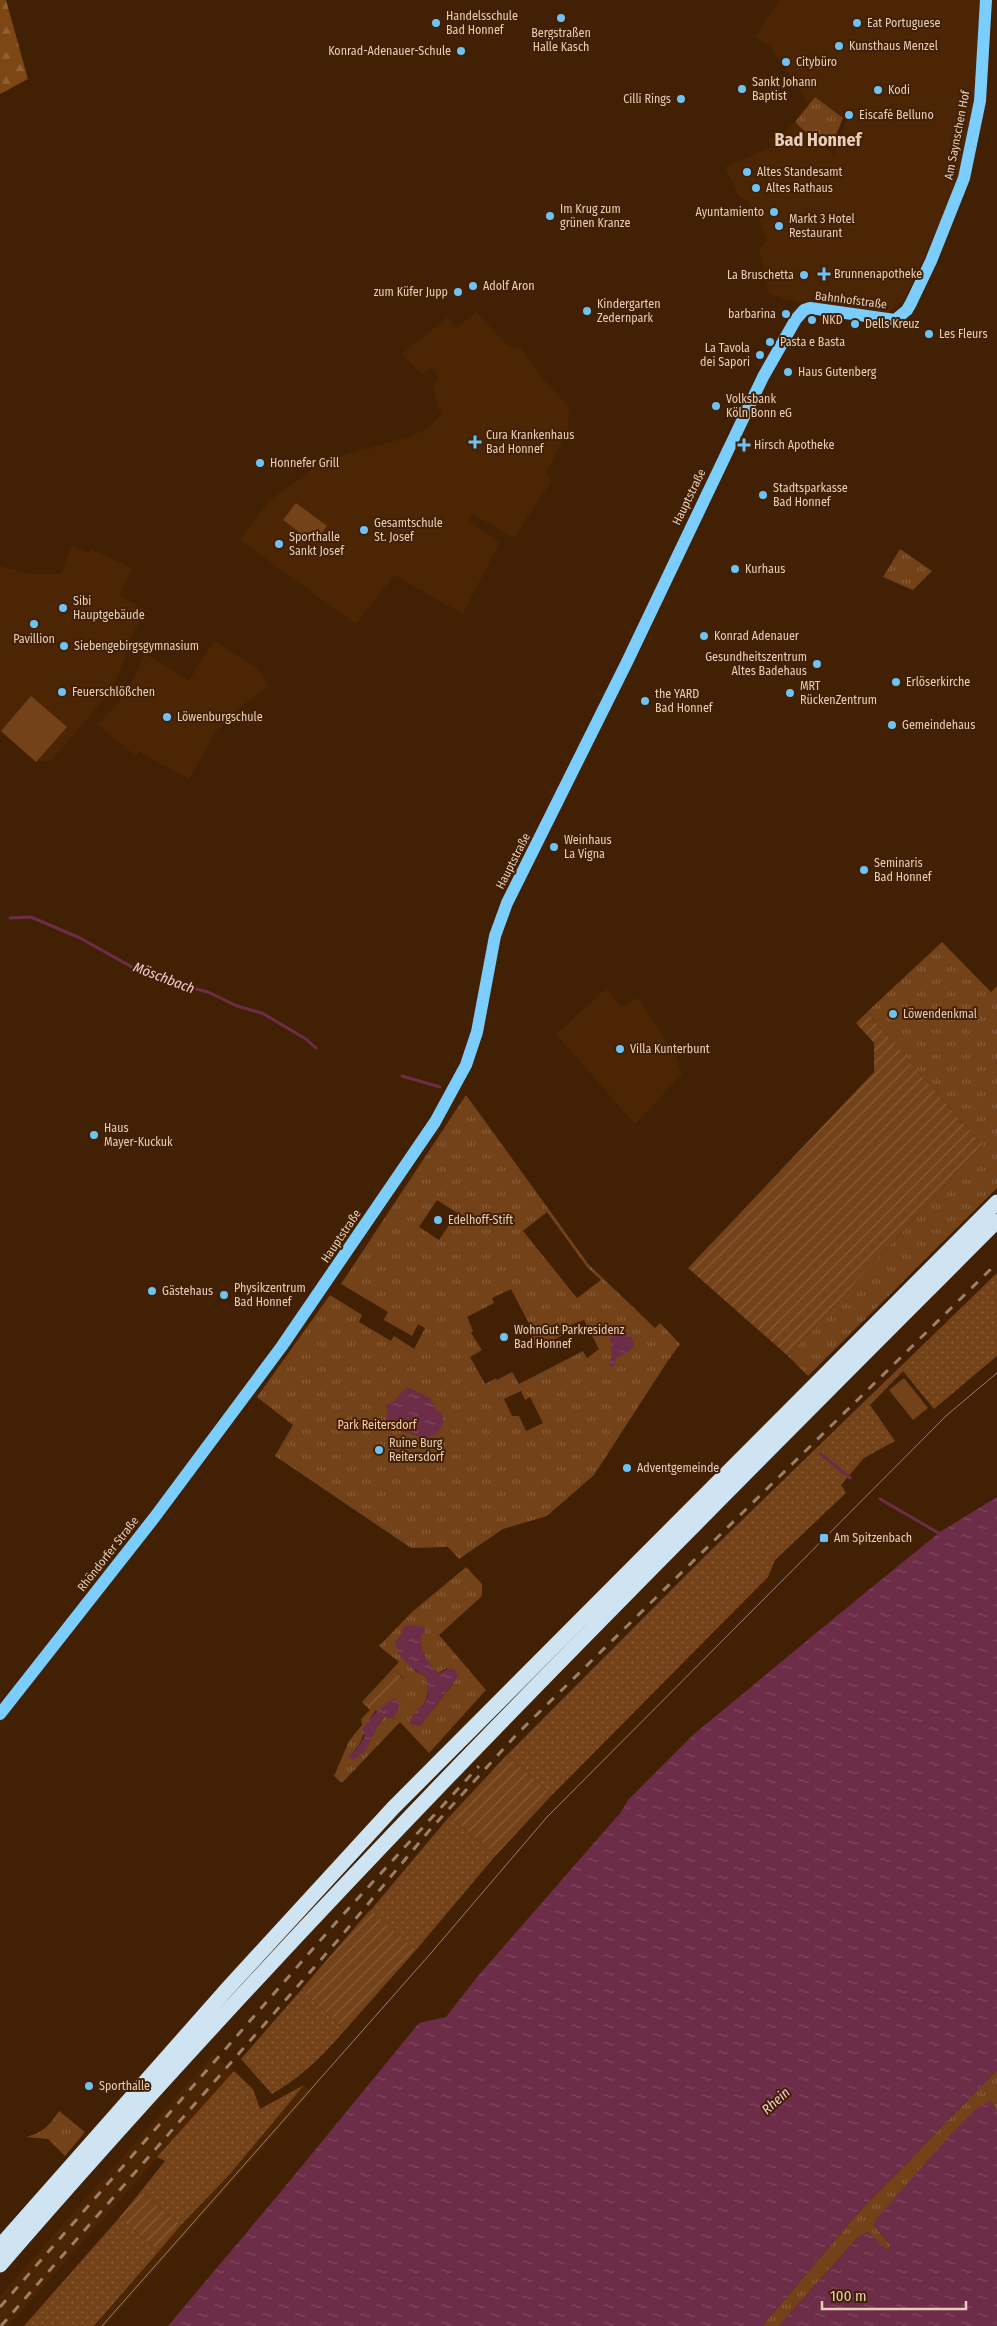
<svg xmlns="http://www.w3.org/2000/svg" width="997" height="2326" font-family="'Fira Sans Condensed',sans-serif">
	<defs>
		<pattern id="grass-dots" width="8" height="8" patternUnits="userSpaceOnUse" patternTransform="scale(1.25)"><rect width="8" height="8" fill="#734219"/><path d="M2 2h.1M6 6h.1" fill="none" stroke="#875c38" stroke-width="1.8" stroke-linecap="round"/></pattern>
		<pattern id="forest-firs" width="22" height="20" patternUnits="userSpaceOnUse" patternTransform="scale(1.25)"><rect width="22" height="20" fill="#7d4615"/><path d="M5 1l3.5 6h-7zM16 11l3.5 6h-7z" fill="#8f6035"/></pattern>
		<pattern id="park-tufts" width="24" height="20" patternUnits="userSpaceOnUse" patternTransform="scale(1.25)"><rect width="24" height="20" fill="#734219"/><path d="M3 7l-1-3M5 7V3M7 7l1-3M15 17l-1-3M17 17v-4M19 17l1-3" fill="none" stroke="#875c38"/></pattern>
		<pattern id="garden-furrows" width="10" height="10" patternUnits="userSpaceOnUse" patternTransform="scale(1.25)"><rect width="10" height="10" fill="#734219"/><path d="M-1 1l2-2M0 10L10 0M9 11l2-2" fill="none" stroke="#875c38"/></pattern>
		<pattern id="water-ripples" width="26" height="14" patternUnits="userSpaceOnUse" patternTransform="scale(1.25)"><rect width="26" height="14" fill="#6d2c47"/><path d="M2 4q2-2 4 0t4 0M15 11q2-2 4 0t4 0" fill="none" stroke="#82495f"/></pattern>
	</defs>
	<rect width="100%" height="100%" fill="#412004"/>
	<g fill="#4c2604">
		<path d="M779,0h202l-3,66 -7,59 -16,66 -51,109 -16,13 -88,-10 -31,-9 -10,-45 8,-8 -10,-27h-3l-7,-14 -8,-3 -14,-30 46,-20 -3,-7 16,-9 11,-9 39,33 12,-35 -32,-23 -5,8 -39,-59 -15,-9z"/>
		<path d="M476,312l32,34 12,2 23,31 26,28 -1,22 -22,44 6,7 -38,58 -41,-24 -4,7 30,22 -36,71 -69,-39 -38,49 -116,-84 29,-39 55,-40 39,-12 19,11 -18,-11 45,-12 17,-8 16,-15 -4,-5 -5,-24 6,-7 -8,-10 -9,6 -20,-20 46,-37 9,11z"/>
		<path d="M71,546l18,7 2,-4 41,19 -12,27 26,16 -15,26 -11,35 -17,28 -52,61 -15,1 -36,-31v-165l30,8h31z"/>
		<path d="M214,641l44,28 11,17 -31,23 -22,22 -27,48 -50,-27 -3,4 -39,-31 20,-20 15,-24 13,-27 44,26z"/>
		<path d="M607,988l14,19 18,-9 41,66 -3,2 5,8 -47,50 -79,-90z"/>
		<path d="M213,2055l21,16 -226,255h-8v-30z"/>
		<path d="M304,2085l8,7 -206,234h-11l86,-101 49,-51z"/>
	</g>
	<g fill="url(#grass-dots)">
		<path d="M997,1273v83l-63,53 -31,-38 -33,34 25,36 -31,17 -23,27 5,8 -71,67 -7,17 -216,218 -45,-40 196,-197z"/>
		<path d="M449,1817l47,38 -80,95 -46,-39z"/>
		<path d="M301,1990l44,40c-23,26 -42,46 -73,64l-31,-35z"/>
		<path d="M234,2071l19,18 7,20 44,-24 -74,89 -49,51 -40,-34 24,-30 -8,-4z"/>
		<path d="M119,2218l40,33 -65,75h-70z"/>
	</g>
	<path fill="url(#forest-firs)" d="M0,0h6l22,79 -28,15z"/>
	<g fill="url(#park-tufts)" fill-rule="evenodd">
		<path d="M815,97l28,21 -11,27 -15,-12 -8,2 -14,-13z"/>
		<path d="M900,549l32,22 -19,19 -30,-13z"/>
		<path d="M942,942l49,50 6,-6v202l-189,188 -20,-20 194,-211 -115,-133z"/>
		<path d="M466,1095l123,170 66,63 5,-5 20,21 -13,18 -73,113 -47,41 -44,13 -44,30 -11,-12 -37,1 -136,-92 18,-31 -36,-28 73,-102 32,20 -3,7 32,19 3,-5 20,13 11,-21 -7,-4 -6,12 -28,-16 4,-8 -47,-28zM437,1200l20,13 -18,27 -20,-13zM547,1212l40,55 14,13 -24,18 -54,-67zM511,1289l24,46 -4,2 4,9 7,-3 2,2 28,-15 -2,-5 14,-5 15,29 -12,9 -4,-7 -64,33 -7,-12 -15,8 -1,-2 -11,6 -15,-27 12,-7 -11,-17 2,-2 -6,-14 27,-14 -2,-5zM521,1391l4,9 5,-3 13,26 -17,8 -7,-15h-7l-8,-17z"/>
		<path d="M466,1567l16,17v12l-43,39 47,55 -57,63 -29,-31 -58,61 -8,-7 15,-35 13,-16 -1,-6 9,-9 -8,-8 37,-40 -20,-16 33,-34zM402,1633l18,2c-1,14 8,30 18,38l9,-5 6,16 -33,42 -8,-10c14,-11 20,-22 13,-40l-10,-5 -20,-30 4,-2zM395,1670l9,9 -38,23v-1zM376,1710l8,7 -13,19 -3,9 -19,11c18,-15 13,-29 27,-46z"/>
		<path d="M997,2070v41l-6,-10 -117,124 17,21 -4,5 -19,-19 -10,5 -79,89h-17l96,-113z"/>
		<path d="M59,2111l26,21 -20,24 -17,-17 -22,-2c17,-4 24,-12 33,-26z"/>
	</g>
	<g fill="url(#garden-furrows)">
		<path d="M867,1012l115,133 -194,211 -100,-88 186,-196v-29l-18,-20z"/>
		<path d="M395,1670l9,10 -32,28 -6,-7z"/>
		<path d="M507,1755l45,40 -56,60 -47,-38z"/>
		<path d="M370,1910l46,40 -71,80 -44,-40z"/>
		<path d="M141,2191l40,34 -22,26 -40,-33z"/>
	</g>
	<g fill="#734219">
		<path d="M296,503l31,23 -13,17 -31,-23z"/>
		<path d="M31,696l36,31 -31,35 -35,-31z"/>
		<path d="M904,1378l24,30 -15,12 -24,-30z"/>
	</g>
	<g fill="url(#water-ripples)">
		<path d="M622,1332l8,3 4,9 -5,8 -13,6 -2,8 -3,1 -2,-2 3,-9 -2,-17 4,-5z"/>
		<path d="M407,1387l23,11 7,13 4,1 3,10c-12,29 -33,7 -53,8 -6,-8 -6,-11 -3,-20l-3,-5 7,-2z"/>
		<path d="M997,1497v573l-139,143 -96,113h-594l115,-137 136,-166 27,-6 32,-41 143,-164 7,-12 66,-66 161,-133 85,-69z"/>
		<path d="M411,1625l13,2 2,5 -5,3c-2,13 7,30 18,38l12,-5 5,3 2,6 -38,49 -8,-1 -2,-4c8,-20 25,-13 15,-45 -12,-6 -30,-20 -30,-35l4,-2 5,-13z"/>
		<path d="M396,1698l4,8 -7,13 -10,-2 -19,35 -11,8 -5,-4 8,-6 9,-14 -3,-7c11,-14 17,-23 34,-31z"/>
		<path d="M991,2101l6,10v215h-218l79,-89 10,-5 20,18 3,-4 -17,-21 1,-5 75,-85 28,-28z"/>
	</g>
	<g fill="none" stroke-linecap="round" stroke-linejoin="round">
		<g stroke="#6d2c47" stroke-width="3">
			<path d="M10,918l21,-1 49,21 61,34 35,12 32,8 29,14 25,7 44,26 10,9"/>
			<path d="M402,1076l38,11"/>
			<path d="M820,1453l30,25"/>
			<path d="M880,1499l62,36"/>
		</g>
		<path stroke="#7bcdfe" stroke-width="12" d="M0,1714l154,-196 128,-172 153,-224 31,-57 11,-33 18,-96 12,-33 120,-241 136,-285 33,-58 8,-9 6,-2 85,12 12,-10 4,-7 20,-42 33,-83 16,-77 6,-101"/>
		<g stroke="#cee4f3" stroke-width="15">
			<path d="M0,2246l228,-258 165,-180 604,-606"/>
			<path d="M0,2265c315,-364 657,-703 997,-1044"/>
		</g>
		<path stroke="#9c7f68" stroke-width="1" d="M102,2326l329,-373 116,-136 400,-402 50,-42"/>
		<g stroke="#9c7f68" stroke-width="3" stroke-dasharray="9 9" stroke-linecap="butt">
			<path d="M0,2307l339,-388 140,-153"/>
			<path d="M1,2326l337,-386 90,-108 89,-98 480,-471"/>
		</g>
	</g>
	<g fill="#6fc2f4" stroke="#412004" stroke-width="2">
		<circle cx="561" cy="18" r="5"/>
		<circle cx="436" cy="23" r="5"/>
		<circle cx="857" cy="23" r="5"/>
		<circle cx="839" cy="46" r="5"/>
		<circle cx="461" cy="51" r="5"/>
		<circle cx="786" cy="62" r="5"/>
		<circle cx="742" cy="89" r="5"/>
		<circle cx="878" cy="90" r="5"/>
		<circle cx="681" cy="99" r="5"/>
		<circle cx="849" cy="115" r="5"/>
		<circle cx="747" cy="172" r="5"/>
		<circle cx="756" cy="188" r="5"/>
		<circle cx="774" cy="212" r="5"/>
		<circle cx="550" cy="216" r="5"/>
		<circle cx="779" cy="226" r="5"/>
		<path d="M821.5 266.5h5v5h5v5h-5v5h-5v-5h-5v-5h5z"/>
		<circle cx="804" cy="275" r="5"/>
		<circle cx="473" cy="286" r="5"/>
		<circle cx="458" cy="292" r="5"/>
		<circle cx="587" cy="311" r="5"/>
		<circle cx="786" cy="314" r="5"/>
		<circle cx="812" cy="320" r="5"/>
		<circle cx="855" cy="324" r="5"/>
		<circle cx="929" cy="334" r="5"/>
		<circle cx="770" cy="342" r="5"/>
		<circle cx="760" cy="355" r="5"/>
		<circle cx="788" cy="372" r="5"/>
		<circle cx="716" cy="406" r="5"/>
		<path d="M472.5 434.5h5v5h5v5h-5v5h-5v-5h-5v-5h5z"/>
		<path d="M741.5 437.5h5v5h5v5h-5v5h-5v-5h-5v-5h5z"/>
		<circle cx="260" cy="463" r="5"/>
		<circle cx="763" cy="495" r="5"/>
		<circle cx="364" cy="530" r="5"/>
		<circle cx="279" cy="544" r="5"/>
		<circle cx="735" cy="569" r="5"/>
		<circle cx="63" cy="608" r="5"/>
		<circle cx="34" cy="624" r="5"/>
		<circle cx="704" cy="636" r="5"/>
		<circle cx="64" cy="646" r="5"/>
		<circle cx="817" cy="664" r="5"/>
		<circle cx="896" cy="682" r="5"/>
		<circle cx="62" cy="692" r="5"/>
		<circle cx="790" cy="693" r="5"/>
		<circle cx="645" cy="701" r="5"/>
		<circle cx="167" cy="717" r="5"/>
		<circle cx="892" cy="725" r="5"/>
		<circle cx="554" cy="847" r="5"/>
		<circle cx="864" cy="870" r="5"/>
		<circle cx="893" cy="1014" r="5"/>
		<circle cx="620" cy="1049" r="5"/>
		<circle cx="94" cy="1135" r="5"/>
		<circle cx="438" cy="1220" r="5"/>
		<circle cx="152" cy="1291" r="5"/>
		<circle cx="224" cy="1295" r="5"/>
		<circle cx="504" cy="1337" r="5"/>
		<circle cx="379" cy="1450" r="5"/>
		<circle cx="627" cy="1468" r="5"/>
		<rect x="819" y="1533" width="10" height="10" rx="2.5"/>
		<circle cx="89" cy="2086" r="5"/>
	</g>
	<g text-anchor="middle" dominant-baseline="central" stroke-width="4" stroke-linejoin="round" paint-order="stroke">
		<g font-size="12" fill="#e8cdba" stroke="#412004" text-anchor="start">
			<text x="446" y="16">Handelsschule<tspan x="446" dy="14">Bad Honnef</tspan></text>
			<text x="867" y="23">Eat Portuguese</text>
			<text x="561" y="33" text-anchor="middle">Bergstraßen<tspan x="561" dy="14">Halle Kasch</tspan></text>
			<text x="849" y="46">Kunsthaus Menzel</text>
			<text x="451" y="51" text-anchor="end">Konrad-Adenauer-Schule</text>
			<text x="796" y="62">Citybüro</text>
			<text x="752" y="82">Sankt Johann<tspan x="752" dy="14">Baptist</tspan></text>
			<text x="888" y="90">Kodi</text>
			<text x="671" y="99" text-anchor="end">Cilli Rings</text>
			<text x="859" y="115">Eiscafé Belluno</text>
			<text x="757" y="172">Altes Standesamt</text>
			<text x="766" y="188">Altes Rathaus</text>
			<text x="560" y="209">Im Krug zum<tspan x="560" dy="14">grünen Kranze</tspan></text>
			<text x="764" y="212" text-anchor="end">Ayuntamiento</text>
			<text x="789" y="219">Markt 3 Hotel<tspan x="789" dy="14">Restaurant</tspan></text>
			<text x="834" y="274">Brunnenapotheke</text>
			<text x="794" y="275" text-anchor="end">La Bruschetta</text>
			<text x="483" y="286">Adolf Aron</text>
			<text x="448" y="292" text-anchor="end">zum Küfer Jupp</text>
			<text x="597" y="304">Kindergarten<tspan x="597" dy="14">Zedernpark</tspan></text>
			<text x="776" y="314" text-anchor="end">barbarina</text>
			<text x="822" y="320">NKD</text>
			<text x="865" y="324">Dells Kreuz</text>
			<text x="939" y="334">Les Fleurs</text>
			<text x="780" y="342">Pasta e Basta</text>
			<text x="750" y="348" text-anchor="end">La Tavola<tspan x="750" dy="14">dei Sapori</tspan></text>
			<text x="798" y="372">Haus Gutenberg</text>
			<text x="726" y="399">Volksbank<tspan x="726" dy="14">Köln Bonn eG</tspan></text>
			<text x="486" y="435">Cura Krankenhaus<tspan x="486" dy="14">Bad Honnef</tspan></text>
			<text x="754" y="445">Hirsch Apotheke</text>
			<text x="270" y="463">Honnefer Grill</text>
			<text x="773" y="488">Stadtsparkasse<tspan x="773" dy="14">Bad Honnef</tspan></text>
			<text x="374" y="523">Gesamtschule<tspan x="374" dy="14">St. Josef</tspan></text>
			<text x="289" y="537">Sporthalle<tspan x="289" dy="14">Sankt Josef</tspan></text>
			<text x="745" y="569">Kurhaus</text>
			<text x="73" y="601">Sibi<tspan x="73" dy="14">Hauptgebäude</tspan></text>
			<text x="714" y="636">Konrad Adenauer</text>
			<text x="34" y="639" text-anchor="middle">Pavillion</text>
			<text x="74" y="646">Siebengebirgsgymnasium</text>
			<text x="807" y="657" text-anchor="end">Gesundheitszentrum<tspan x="807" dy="14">Altes Badehaus</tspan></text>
			<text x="906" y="682">Erlöserkirche</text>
			<text x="800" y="686">MRT<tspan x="800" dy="14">RückenZentrum</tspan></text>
			<text x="72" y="692">Feuerschlößchen</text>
			<text x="655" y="694">the YARD<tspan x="655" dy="14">Bad Honnef</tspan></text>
			<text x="177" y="717">Löwenburgschule</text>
			<text x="902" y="725">Gemeindehaus</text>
			<text x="564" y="840">Weinhaus<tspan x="564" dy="14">La Vigna</tspan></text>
			<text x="874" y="863">Seminaris<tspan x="874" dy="14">Bad Honnef</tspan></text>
			<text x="903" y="1014">Löwendenkmal</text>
			<text x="630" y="1049">Villa Kunterbunt</text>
			<text x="104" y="1128">Haus<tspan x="104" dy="14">Mayer-Kuckuk</tspan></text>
			<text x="448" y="1220">Edelhoff-Stift</text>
			<text x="234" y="1288">Physikzentrum<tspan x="234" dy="14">Bad Honnef</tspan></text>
			<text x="162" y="1291">Gästehaus</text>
			<text x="514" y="1330">WohnGut Parkresidenz<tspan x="514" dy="14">Bad Honnef</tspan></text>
			<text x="389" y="1443">Ruine Burg<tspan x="389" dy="14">Reitersdorf</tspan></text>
			<text x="637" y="1468">Adventgemeinde</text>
			<text x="834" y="1538">Am Spitzenbach</text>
			<text x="99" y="2086">Sporthalle</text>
		</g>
		<g font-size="12" fill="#e8cdba" stroke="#412004">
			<text transform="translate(957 135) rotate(-79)">Am Saynschen Hof</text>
			<text transform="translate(851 300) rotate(7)">Bahnhofstraße</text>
			<text transform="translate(689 497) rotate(-64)">Hauptstraße</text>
			<text transform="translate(513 861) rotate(-63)">Hauptstraße</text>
			<text transform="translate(341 1236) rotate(-56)">Hauptstraße</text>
			<text transform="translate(108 1554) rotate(-52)">Rhöndorfer Straße</text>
		</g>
		<g font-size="12" fill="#fecba6" stroke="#412004">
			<text x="377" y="1425">Park Reitersdorf</text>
		</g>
		<g font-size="14" font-style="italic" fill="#f5cad8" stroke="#412004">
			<text transform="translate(164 978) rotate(21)">Möschbach</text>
			<text transform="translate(776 2101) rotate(-42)">Rhein</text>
		</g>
		<g font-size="18" font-weight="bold" fill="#e8cdba" stroke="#412004">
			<text x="818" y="140">Bad Honnef</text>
		</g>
	</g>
	<path d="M822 2301v8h144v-8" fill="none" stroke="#e8cdba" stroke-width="2.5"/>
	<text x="830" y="2301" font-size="15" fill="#e8cdba" stroke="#412004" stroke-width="4" paint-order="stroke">100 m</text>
</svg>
